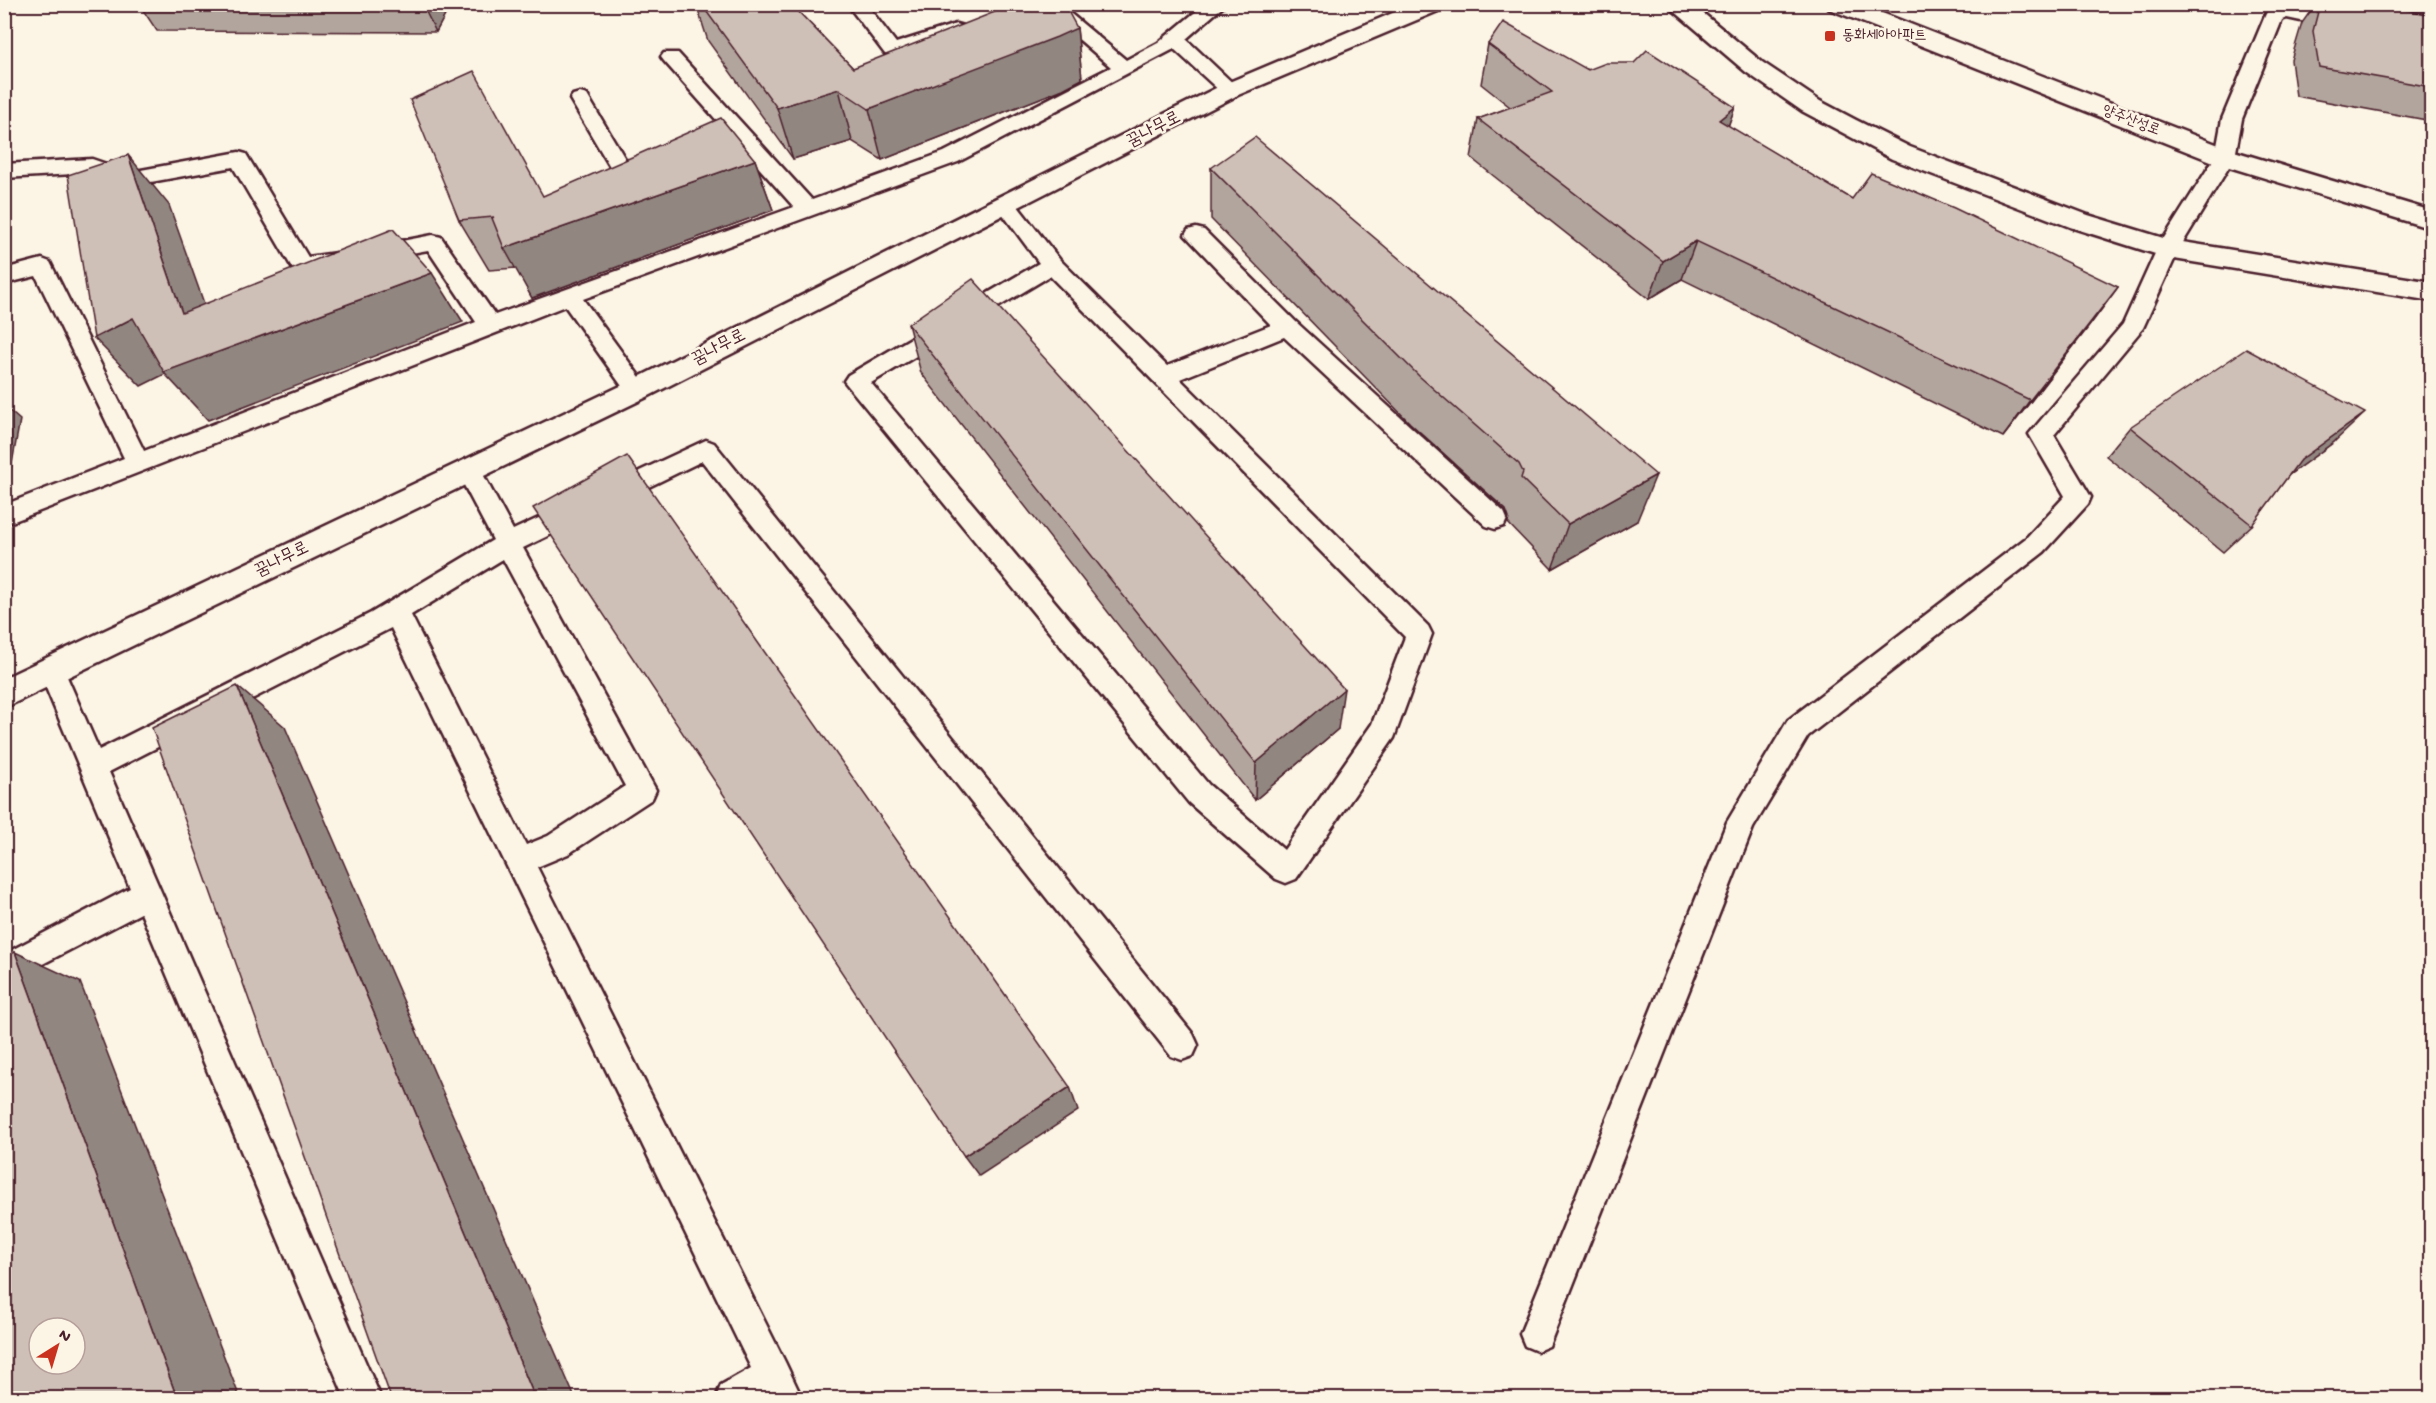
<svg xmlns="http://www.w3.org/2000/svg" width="2436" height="1403" font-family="'Gochi Hand','Poor Story',sans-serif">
	<rect width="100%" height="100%" fill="#fcf5e5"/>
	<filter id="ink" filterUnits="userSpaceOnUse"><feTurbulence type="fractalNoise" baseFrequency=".0167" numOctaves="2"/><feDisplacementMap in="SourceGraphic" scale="12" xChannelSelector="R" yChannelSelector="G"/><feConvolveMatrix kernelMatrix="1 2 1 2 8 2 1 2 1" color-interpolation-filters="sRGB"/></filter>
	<g filter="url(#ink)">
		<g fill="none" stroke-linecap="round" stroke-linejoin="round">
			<g stroke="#4a1f2b" stroke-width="5">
				<g id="lane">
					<path d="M847,4h19l30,39 60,-19 7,2 2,4 -2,4 -71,22 -7,-2z"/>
					<path d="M1038,4h21l67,56 32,-17 47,-39h21l-40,35 54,51 -3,4h-14l-49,-45 -216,113 -375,137 62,85 4,6 -4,6 -8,3 -8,-3 -64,-90 -561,219v-20l120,-47 -88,-182 -32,8v-15l38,-10 8,3 94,189 332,-129 -48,-72 -55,10 -8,-2 -3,-5 3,-5 68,-13 8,2 54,78 299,-108 -130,-146 -3,-4 3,-4h14l134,147 132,-48 167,-85z"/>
					<path d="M2286,6l64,14 2,4 -2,4 -7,2 -56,-12 -5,2 -40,99 -7,38 -56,92 -36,79 -89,107 37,62 -3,7 -44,48 -236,184 -55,92 -204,518 -12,5 -12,-5 -5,-12 207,-512 61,-102 238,-182 39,-42 -36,-62 94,-110 34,-75 58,-92 7,-38 43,-103 2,-4z"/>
					<path d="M580,93l7,2 40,67 24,-7 7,2 3,5 -3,5 -36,10 -7,-2 -45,-76 3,-4z"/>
					<path d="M239,152l7,2 62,103 28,-4 8,2 3,5 -3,5 -42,8 -8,-2 -61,-104 -104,19 -38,-13 -87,5v-14l88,-5 38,13z"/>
					<path d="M1006,198l7,2 47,60 107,106 104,-41 -86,-90 3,-5 8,-2 8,2 91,91 209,191 3,7 -3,7 -9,3 -9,-3 -202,-189 -104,42 248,247 4,8 -38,104 -98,141 -10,4 -10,-4 -87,-76 -345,-422 4,-6 191,-112 -43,-58 3,-5zM1050,276l355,361 -33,87 -88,126 -75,-65 -338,-402z"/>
					<path d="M706,440l8,3 479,591 5,11 -5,11 -11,4 -11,-4 -469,-595 -179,87 133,242 -4,9 -84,55 -31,13 248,495 17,36h-86l5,-13 30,-17 -360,-740 -282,144 272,626h-36l-204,-485 -137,71v-30l126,-66 -91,-217 4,-8 9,-3 9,3 38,87 272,-137 122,-73 -37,-70 3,-7 9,-2 9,2 36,67zM503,559l122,227 -77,50 -22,9 -115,-230z"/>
				</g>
			</g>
			<g stroke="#4a1f2b" stroke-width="5">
				<g id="street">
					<path d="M1414,4h32l-3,5 -205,86 -591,302 -643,311v-30l623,-295 595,-298z"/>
					<path d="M1666,4h26l70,58 58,39 36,19 54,27 178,68 82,25 262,42v19l-264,-43 -98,-31 -178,-68 -90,-48 -56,-39z"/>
				</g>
			</g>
			<g stroke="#4a1f2b" stroke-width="5">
				<path id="secondary" d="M1826,4h33l375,147 198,60v18l-216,-66 -387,-154z"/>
			</g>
			<use href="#lane" fill="#fcf5e5" fill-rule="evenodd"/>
			<use href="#street" fill="#fcf5e5" fill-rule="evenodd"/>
			<use href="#secondary" fill="#fcf5e5" fill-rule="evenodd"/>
		</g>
		<g fill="#b2a59d" stroke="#4a1f2b" stroke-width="1.5">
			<path d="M139,4h312l-15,28 -279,-1z"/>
			<path d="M696,4h95l62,64 224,-40 5,51 -19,10 -181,71 -30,-19 -59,18 -85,-118z"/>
			<path d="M2307,4h125v117l-136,-25 -5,-36 11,-37 10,-14 -6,-1z"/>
			<path d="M1488,44l247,63 -7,19 124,73 266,88 -28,38 -87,112 -321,-158 -33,20 -178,-141 7,-39 32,-12 -29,-23z"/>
			<path d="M755,160l18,50 -241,88 -16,-30 -27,2 -30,-50 84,-24z"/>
			<path d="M1211,168l426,353 -85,48 -44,-46 1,-5 -3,-8 -96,-87 -199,-204z"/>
			<path d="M908,324l430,405 -83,71 -334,-427z"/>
			<path d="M2130,427l204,15 -45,33 -37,50 -29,27 -117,-96z"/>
		</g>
		<g fill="#918680" stroke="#4a1f2b" stroke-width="1.5">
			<path d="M422,4h29l-15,28z"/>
			<path d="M1077,28l5,51 -19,10 -181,71 -13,-51z"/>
			<path d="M839,89l13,52 -59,18 -16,-51z"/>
			<path d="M1735,107l-14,39 -2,-26z"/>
			<path d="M128,155l41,50 52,146 211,-78 31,49 -255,98 -43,-46 -24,12 -47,-48 39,-20 49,-5z"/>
			<path d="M755,160l18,50 -241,88 -28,-50z"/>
			<path d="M1696,241l-14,38 -33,20 14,-38z"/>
			<path d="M2118,287l-28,38 -87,112 27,-37z"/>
			<path d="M4,406l16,14 -9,49 -7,4z"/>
			<path d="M2365,413l-31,29 -63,46 29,-28z"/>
			<path d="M1656,475l-19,46 -85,48 16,-45z"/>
			<path d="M237,686l48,41 290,671h-40z"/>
			<path d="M1344,689l-6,40 -83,71 1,-37z"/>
			<path d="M15,952l65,30 160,416h-63z"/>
			<path d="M1070,1087l8,24 -99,65 -15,-20z"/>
		</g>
		<g fill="#cfc0b7" stroke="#4a1f2b" stroke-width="1.5" fill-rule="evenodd">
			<path d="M701,4h90l62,64 162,-64h49l13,24 -20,9 -188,72 -30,-20 -62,19z"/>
			<path d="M2320,4h56l56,11v72l-113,-20 -6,-36z"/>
			<path d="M1503,22l85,48 18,-7h28l13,-13 88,57 -16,13 133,79 19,-26 83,35 164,79 -88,113 -334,-159 -33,20 -185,-142 74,-27 -64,-48z"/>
			<path d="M474,71l69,125 178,-78 34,42 -251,88 -12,-30 2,-1 -35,3 -49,-120z"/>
			<path d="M1255,137l401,338 -88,49 -47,-46 2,-6 -4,-8 -100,-88 -208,-208z"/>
			<path d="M128,155l54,158 211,-84 39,44 -268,99 -31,-54 -39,20 -26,-163z"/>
			<path d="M973,279l371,410 -88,74 -348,-439z"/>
			<path d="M2246,349l119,64 -65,47 -48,65 -122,-98z"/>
			<path d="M627,456l443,631 -106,69 -431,-648z"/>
			<path d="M237,686l298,712h-144l-239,-670z"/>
			<path d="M15,952l162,446h-171l-2,-6v-435zM39,1328h36v36h-36z"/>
		</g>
	</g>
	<rect fill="#c8321e" stroke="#fcf5e5" stroke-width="2" x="1824" y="30" width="12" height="12" rx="3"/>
	<g text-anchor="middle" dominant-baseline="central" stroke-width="5" stroke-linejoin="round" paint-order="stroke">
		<g font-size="15" fill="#4a1f2b" stroke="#fcf5e5" text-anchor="start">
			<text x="1842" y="36">동화세아아파트</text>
		</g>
		<g font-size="15" fill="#4a1f2b" stroke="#fcf5e5">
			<text transform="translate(2131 121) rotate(21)">양주산성로</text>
		</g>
		<g font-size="18" fill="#4a1f2b" stroke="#fcf5e5">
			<text transform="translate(1154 130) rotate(-27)">꿈나무로</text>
			<text transform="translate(719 348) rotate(-27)">꿈나무로</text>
			<text transform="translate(282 560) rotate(-26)">꿈나무로</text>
		</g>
	</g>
	<rect width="2436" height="1403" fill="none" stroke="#fcf5e5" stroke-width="24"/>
	<rect x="12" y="12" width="2412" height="1379" fill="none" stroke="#4a1f2b" stroke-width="2" filter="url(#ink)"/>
	<g transform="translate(57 1346) rotate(37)"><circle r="28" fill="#fcf5e5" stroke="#b59f9b" stroke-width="1.5"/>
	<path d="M0-4.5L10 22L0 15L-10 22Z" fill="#c8321e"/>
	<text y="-9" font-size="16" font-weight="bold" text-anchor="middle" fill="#4a1f2b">N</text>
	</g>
</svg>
